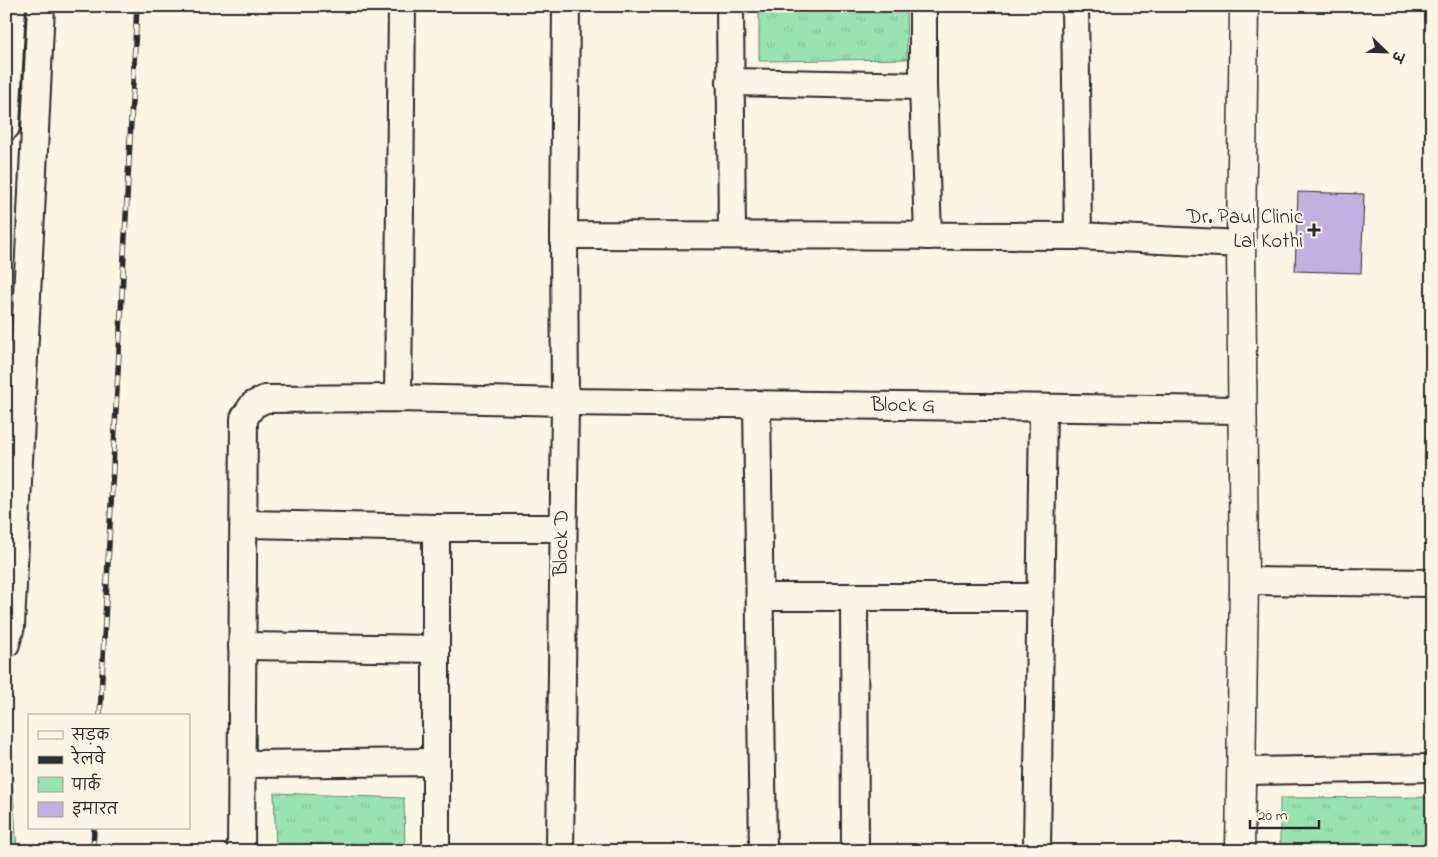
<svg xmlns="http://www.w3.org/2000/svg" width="1438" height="857" font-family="'Indie Flower','Playpen Sans Deva',sans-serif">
	<defs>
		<pattern id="park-tufts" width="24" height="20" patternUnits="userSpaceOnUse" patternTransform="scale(1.25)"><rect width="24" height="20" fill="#99e2b2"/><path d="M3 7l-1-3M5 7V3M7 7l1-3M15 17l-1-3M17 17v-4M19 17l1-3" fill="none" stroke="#84c299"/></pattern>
	</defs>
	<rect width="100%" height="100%" fill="#fcf5e5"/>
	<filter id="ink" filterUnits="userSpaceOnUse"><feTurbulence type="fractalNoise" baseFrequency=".02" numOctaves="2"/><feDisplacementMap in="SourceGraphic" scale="10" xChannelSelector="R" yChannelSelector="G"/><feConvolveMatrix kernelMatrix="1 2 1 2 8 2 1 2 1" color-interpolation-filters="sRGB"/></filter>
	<g filter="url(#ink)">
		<g fill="url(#park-tufts)" stroke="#62866e">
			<path d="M759,6h147l1,53 -148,2z"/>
			<path d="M6,716h2l9,135h-11z"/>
			<path d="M274,793l130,5 1,53h-129z"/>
			<path d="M1432,797v54h-152v-53z"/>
		</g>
		<path fill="#c2b0e0" stroke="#2b2b2b" d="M1298,192l66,2 -3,79 -66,-2z"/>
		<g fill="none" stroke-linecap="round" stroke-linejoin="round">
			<g stroke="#2b2b2b" stroke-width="30">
				<g id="minor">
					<path d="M566,6l-2,229 514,1"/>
					<path d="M730,6l2,229"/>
					<path d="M923,6v80l5,150"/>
					<path d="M1075,6l3,230 163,8"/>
					<path d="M730,82l193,4"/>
					<path d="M6,127l6,-121"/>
					<path d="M398,398l4,-392"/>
					<path d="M757,404l6,447"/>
					<path d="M244,524l192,4"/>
					<path d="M1244,581l188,2"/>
					<path d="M760,597h280"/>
					<path d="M854,597l1,254"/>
					<path d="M6,644l5,-18 30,-620"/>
					<path d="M242,646l194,3"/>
					<path d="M243,764l192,-2"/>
					<path d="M1241,771l191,-3"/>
					<path d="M241,851l3,-433 9,-13 12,-6 133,-1 167,4 677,8"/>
					<path d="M436,851v-323h126"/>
					<path d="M560,851l5,-449 -1,-167"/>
					<path d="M1037,851l6,-443"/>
				</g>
			</g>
			<g stroke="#2b2b2b" stroke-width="31">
				<path id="tertiary" d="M1240,851l4,-270 -3,-337 3,-238"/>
			</g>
			<use href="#minor" stroke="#fcf5e5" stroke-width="26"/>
			<use href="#tertiary" stroke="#fcf5e5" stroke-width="28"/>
			<g stroke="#2b2b2b" stroke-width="5.5">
				<g id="rail">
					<path d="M100,716l37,-710"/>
					<path d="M93,851l1,-23"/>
				</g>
			</g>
			<use href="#rail" stroke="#fcf5e5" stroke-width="4" stroke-dasharray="11" stroke-linecap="butt"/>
		</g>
	</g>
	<path fill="#2b2b2b" stroke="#fcf5e5" stroke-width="2" d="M1311.5 222.5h5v5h5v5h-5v5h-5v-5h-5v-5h5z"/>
	<g text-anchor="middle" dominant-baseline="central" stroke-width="4.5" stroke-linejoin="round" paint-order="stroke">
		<g font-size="21" fill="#2b2b2b" stroke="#fcf5e5" text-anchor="end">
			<text x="1303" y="218">Dr. Paul Clinic<tspan x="1303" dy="24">Lal Kothi</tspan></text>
		</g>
		<g font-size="21" fill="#2b2b2b" stroke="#fcf5e5">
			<text transform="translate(903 406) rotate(1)">Block G</text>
			<text transform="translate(562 543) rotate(-89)">Block D</text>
		</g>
	</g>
	<rect width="1438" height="857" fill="none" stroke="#fcf5e5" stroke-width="25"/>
	<rect x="12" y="12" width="1413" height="832" fill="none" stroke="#2b2b2b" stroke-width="2" filter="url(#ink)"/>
	<rect x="28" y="714" width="162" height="115" fill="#fcf5e5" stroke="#a8a49b"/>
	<rect x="38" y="731" width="25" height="8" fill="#fcf5e5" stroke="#a8a49b"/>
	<text x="72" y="740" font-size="15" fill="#2b2b2b">सड़क</text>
	<rect x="38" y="756" width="25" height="8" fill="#2b2b2b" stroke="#a8a49b"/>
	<text x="72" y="764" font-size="15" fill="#2b2b2b">रेलवे</text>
	<rect x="38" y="777" width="25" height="15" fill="url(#park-tufts)" stroke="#a8a49b"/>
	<text x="72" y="790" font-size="15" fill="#2b2b2b">पार्क</text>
	<rect x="38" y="802" width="25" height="15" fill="#c2b0e0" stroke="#a8a49b"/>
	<text x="72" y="814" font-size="15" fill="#2b2b2b">इमारत</text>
	<g transform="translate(1386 52) rotate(113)" stroke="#fcf5e5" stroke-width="4" paint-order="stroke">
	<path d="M0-4L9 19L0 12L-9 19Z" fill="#2b2b2b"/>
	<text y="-8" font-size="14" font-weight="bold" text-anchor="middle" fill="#2b2b2b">उ</text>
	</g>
	<path d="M1250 820v8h69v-8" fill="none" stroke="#2b2b2b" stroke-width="2.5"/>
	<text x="1258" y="820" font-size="15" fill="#2b2b2b" stroke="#fcf5e5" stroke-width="4" paint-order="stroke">20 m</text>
</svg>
